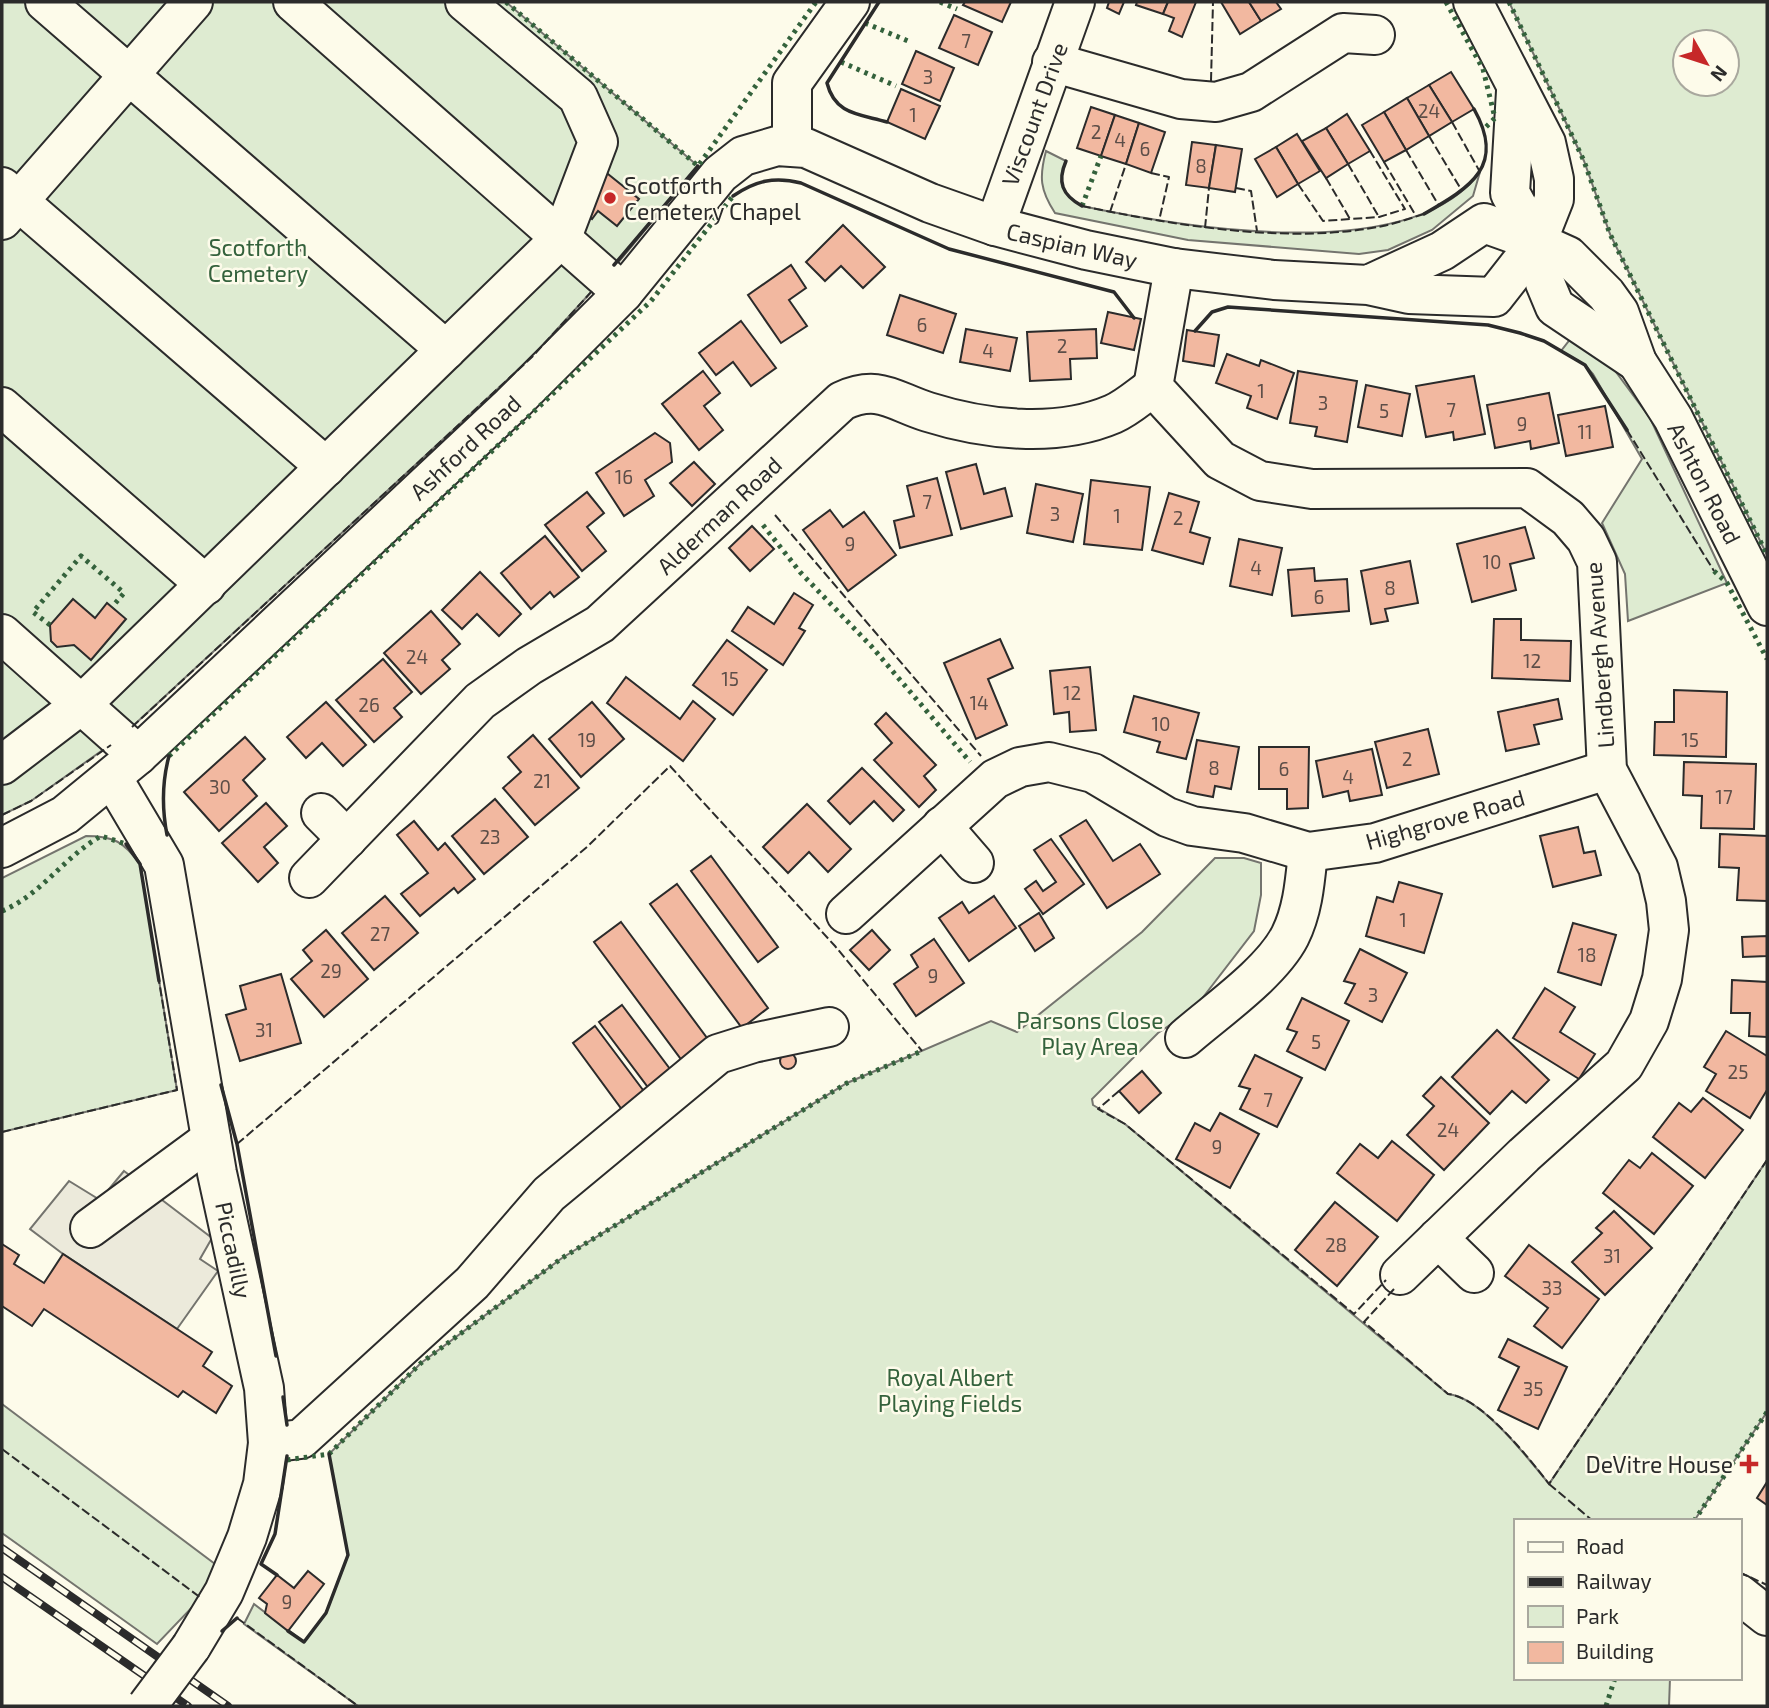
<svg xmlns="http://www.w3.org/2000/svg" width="1769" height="1708" font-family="'Exo 2',sans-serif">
	<rect width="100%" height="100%" fill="#fdfbea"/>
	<g fill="#deebd1" stroke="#74746e" stroke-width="2" fill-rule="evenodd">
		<path d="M2,2h504l192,164 -81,98 -25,22v5l-60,66 -411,380 -90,64 -29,14z"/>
		<path d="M1509,2h258v553l-157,-321 -26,-73zM1685,42h42v42h-42z"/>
		<path d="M1046,151l20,10c-9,21 -4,34 16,45 99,21 329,61 398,-34l-7,24 -41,34 -44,20 -29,4 -171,-14 -133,-27c-15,-23 -16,-36 -9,-62z"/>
		<path d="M1572,337l41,31 37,50 77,165 -99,38 -3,-47 -23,-51 40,-64 -49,-85 -8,-9 -24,-14z"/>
		<path d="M86,836c28,0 38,6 54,28l37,226 -175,42v-254z"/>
		<path d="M1215,858h29l17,5v32l-7,36 -60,78 -36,24 -66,66 1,6 32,19 323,270c33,3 80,64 101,90l218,-324v252l-73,109h-179v157h155l-1,28h-1311l-114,-82 10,-20 50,38 22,-29 22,-58 -19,-101 92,-91 141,-105 285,-175 144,-62 26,11 125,-100z"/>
		<path d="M2,1404l217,163 -18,31 -44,46 -155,-111z"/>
	</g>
	<path fill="#eceadb" stroke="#74746e" stroke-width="2" d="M124,1171l88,67 -12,21 18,12 -41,58 -114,-75 -33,-25 39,-48 31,19z"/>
	<g fill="#f2b8a0" stroke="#2b2b2b" stroke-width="2">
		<path d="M965,2h46l-9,20 -39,-17z"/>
		<path d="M1109,2h15l-5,12 -12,-6z"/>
		<path d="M1137,2h31l-5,12 -27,-9z"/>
		<path d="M1168,2h28l-14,35 -13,-6 5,-13 -11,-4z"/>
		<path d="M1221,2h28l12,19 -21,13z"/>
		<path d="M1249,2h27l5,7 -20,12z"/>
		<path d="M954,15l38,17 -14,33 -39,-17z"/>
		<path d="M916,51l38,17 -14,33 -38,-17z"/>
		<path d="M1451,72l23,37 -22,13 -23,-37z"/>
		<path d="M1429,85l23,37 -23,14 -22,-38z"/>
		<path d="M901,89l39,17 -15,33 -38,-17z"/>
		<path d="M1407,98l22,38 -23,14 -22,-38z"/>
		<path d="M1091,107l24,8 -14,41 -24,-8z"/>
		<path d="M1384,112l22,38 -22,12 -22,-37z"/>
		<path d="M1347,114l23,37 -22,13 -22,-36z"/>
		<path d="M1115,115l24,8 -13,41 -25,-8z"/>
		<path d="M1139,123l26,9 -14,41 -25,-9z"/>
		<path d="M1326,128l22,36 -22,14 -24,-37z"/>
		<path d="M1297,134l23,37 -22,13 -22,-37z"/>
		<path d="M1192,142l24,3 -7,43 -23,-3z"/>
		<path d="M1216,145l26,4 -7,43 -26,-4z"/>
		<path d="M1276,147l22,37 -21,13 -22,-38z"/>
		<path d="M603,170l36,29 -22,27 -19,-15 -6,8 -11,-9z"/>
		<path d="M843,225l42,42 -22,21 -22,-22 -16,15 -19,-19z"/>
		<path d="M791,265l15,23 -17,12 18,26 -26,17 -33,-48z"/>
		<path d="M900,295l56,19 -13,39 -56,-18z"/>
		<path d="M1108,312l33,7 -7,31 -33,-7z"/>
		<path d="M741,321l35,47 -25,18 -18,-24 -17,13 -17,-22z"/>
		<path d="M966,329l51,9 -7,33 -50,-9z"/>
		<path d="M1096,329l1,29 -27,1 1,20 -41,2 -3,-49z"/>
		<path d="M1187,330l32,5 -5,31 -31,-5z"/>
		<path d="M1227,354l32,12 2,-6 33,13 -17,46 -30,-11 4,-12 -35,-13z"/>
		<path d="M703,371l17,22 -16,13 19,24 -24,20 -37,-46z"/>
		<path d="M1298,371l59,10 -10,61 -32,-6 2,-9 -27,-4z"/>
		<path d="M1474,376l11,58 -31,6 -1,-8 -27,5 -10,-51z"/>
		<path d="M1366,385l44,9 -8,42 -44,-9z"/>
		<path d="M1549,393l10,50 -28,6 -1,-8 -35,7 -8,-43z"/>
		<path d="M1605,406l8,41 -47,9 -8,-41z"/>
		<path d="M655,433l15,10 2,19 -27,18 9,16 -30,20 -28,-43z"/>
		<path d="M694,462l21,22 -23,22 -22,-23z"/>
		<path d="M976,464l8,30 21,-6 7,28 -51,13 -15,-57z"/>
		<path d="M937,478l15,57 -52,13 -6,-27 20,-5 -7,-30z"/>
		<path d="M1091,480l59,7 -8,63 -58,-6z"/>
		<path d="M1036,484l47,10 -10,48 -46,-9z"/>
		<path d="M587,492l17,21 -17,14 19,24 -24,20 -37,-46z"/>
		<path d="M1169,493l30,9 -9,30 20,6 -7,26 -51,-14z"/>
		<path d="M830,510l13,17 21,-15 32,43 -48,36 -45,-61z"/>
		<path d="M752,526l22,23 -24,22 -21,-23z"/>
		<path d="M1525,527l9,31 -24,6 6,26 -44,12 -15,-58z"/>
		<path d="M545,536l34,41 -25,20 -4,-5 -19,17 -30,-36z"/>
		<path d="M1239,539l43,9 -10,47 -42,-9z"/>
		<path d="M1410,561l8,42 -33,6 3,12 -17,3 -10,-53z"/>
		<path d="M1314,568l1,13 32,-2 2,32 -57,5 -4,-46z"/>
		<path d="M480,572l41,42 -22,22 -22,-22 -15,15 -20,-19z"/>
		<path d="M794,593l19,12 -14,23 6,3 -22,34 -51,-34 16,-24 26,17z"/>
		<path d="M73,599l22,19 12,-15 19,16 -35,41 -17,-15 -17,2 -6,-6 -1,-16z"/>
		<path d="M431,611l29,33 -18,16 8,9 -29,25 -37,-41z"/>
		<path d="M1494,619h27v21l50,1 -1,40 -78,-3z"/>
		<path d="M1000,639l13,29 -25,11 19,46 -31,14 -32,-76z"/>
		<path d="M727,640l40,30 -34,45 -40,-30z"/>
		<path d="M383,659l29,33 -18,16 8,9 -28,25 -38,-42z"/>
		<path d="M1090,667l6,63 -26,2 -1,-20 -15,2 -4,-43z"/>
		<path d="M626,677l54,42 13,-18 22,18 -32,42 -76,-58z"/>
		<path d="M1674,690l53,2 -1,65 -72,-2 1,-33h19z"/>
		<path d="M1134,696l65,17 -13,46 -29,-7 3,-10 -36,-10z"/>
		<path d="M1558,699l4,20 -28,6 5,19 -33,7 -8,-39z"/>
		<path d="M326,702l40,43 -23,21 -21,-23 -16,15 -19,-21z"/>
		<path d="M592,702l32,37 -43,38 -32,-38z"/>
		<path d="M886,713l50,52 -12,11 12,14 -17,17 -45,-47 18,-17 -17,-19z"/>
		<path d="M1428,729l11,45 -52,14 -12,-46z"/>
		<path d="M533,735l46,53 -44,37 -32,-37 18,-16 -13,-15z"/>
		<path d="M245,737l20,22 -22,21 14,16 -38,35 -35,-39z"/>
		<path d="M1197,740l42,7 -8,42 -16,-3 -2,11 -26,-5z"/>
		<path d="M1259,747h50l-1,61 -21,1v-20h-28z"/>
		<path d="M1372,749l10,46 -32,6 -2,-10 -25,6 -7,-36z"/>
		<path d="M1684,762l72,2 -2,65 -53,-1 1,-32 -19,-1z"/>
		<path d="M862,768l42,42 -11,11 -19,-20 -24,23 -22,-23z"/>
		<path d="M495,799l33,38 -44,37 -32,-38z"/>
		<path d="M266,803l21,23 -23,21 14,16 -20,19 -36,-39z"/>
		<path d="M807,804l44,45 -23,23 -19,-20 -21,21 -25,-26z"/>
		<path d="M1086,820l27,41 27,-17 20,30 -53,34 -47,-72z"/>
		<path d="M414,821l24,29 7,-7 30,36 -17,14 -4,-5 -34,28 -19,-22 27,-21 -31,-38z"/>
		<path d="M1578,827l6,26 11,-2 6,24 -48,12 -13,-51z"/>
		<path d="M1720,834l47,2v65l-30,-1 2,-32 -20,-1z"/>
		<path d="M1051,839l33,45 -41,30 -18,-25 11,-8 7,10 13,-9 -22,-32z"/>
		<path d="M711,856l67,91 -20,15 -67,-91z"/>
		<path d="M1399,882l43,12 -18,59 -58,-17 11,-39 16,5z"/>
		<path d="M677,884l91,124 -26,20 -92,-124z"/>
		<path d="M385,896l33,37 -44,37 -32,-37z"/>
		<path d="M994,896l22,32 -47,33 -30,-43 23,-16 7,11z"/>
		<path d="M1039,913l15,25 -19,13 -16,-25z"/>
		<path d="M621,922l92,124 -27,20 -92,-124z"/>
		<path d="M1573,923l43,12 -15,50 -43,-13z"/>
		<path d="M326,930l42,49 -44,38 -33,-38 21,-18 -9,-11z"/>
		<path d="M872,930l18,20 -21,20 -19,-20z"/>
		<path d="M1767,936v20l-24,1 -1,-20z"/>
		<path d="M934,939l30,44 -48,33 -22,-32 24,-17 -7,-12z"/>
		<path d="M1360,949l47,24 -25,49 -37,-19 10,-19 -11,-3z"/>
		<path d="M281,974l20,69 -61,18 -14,-46 20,-6 -6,-23z"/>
		<path d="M1732,980l35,2v55l-18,-1 1,-23h-19z"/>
		<path d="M1545,988l30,19 -15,25 35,22 -16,25 -66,-41z"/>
		<path d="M1302,998l47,23 -24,49 -38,-19 10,-19 -10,-3z"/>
		<path d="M622,1005l51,68 -23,17 -51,-68z"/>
		<path d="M595,1026l51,68 -23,17 -50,-68z"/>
		<path d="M1497,1030l52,50 -23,23 -14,-12 -22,23 -38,-37z"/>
		<path d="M1726,1031l41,25v34l-17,28 -44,-27 10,-17 -12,-7z"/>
		<circle cx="788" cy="1061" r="8"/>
		<path d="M1255,1055l47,23 -25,49 -37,-18 10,-20 -11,-3z"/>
		<path d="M1142,1071l19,22 -22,20 -20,-22z"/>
		<path d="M1441,1077l48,46 -45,47 -37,-35 27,-29 -11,-10z"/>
		<path d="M1703,1098l40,32 -38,48 -52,-41 26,-34 12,9z"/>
		<path d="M1220,1113l39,21 -29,54 -54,-29 19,-36 15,8z"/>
		<path d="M1392,1141l42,34 -37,46 -60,-48 23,-29 18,14z"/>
		<path d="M1652,1153l41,33 -39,48 -51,-41 26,-33 11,8z"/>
		<path d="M1335,1202l43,35 -41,49 -42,-36z"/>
		<path d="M1614,1211l38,37 -47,47 -33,-33 30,-29 -6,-5z"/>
		<path d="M2,1244l17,11 -5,9 30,19 19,-29 149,98 -9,14 29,20 -16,27 -33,-22 -5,6 -134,-88 -12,17 -30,-20z"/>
		<path d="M1529,1245l70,54 -37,49 -28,-22 14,-18 -43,-32z"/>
		<path d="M1508,1339l59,28 -29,62 -40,-19 21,-43 -20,-10z"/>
		<path d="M1767,1482v23l-10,-7z"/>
		<path d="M308,1571l16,13 -36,47 -23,-18 2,-9 -8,-6 18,-23 17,13z"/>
	</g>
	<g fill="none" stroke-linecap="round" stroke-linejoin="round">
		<g stroke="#2b2b2b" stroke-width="42">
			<g id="minor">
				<path d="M45,2l401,348"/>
				<path d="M293,2l330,291"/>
				<path d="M1052,62l129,37 35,3 35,-10 92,-59 32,2"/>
				<path d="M792,145v-62l58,-81"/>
				<path d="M2,187l324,280"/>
				<path d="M2,220l191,-218"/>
				<path d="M995,226l80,-224"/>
				<path d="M1174,268l-21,119 67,73 40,21 52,8 215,-1 41,30 18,21 11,23 10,208 51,97 8,34 3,29 -7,49 -13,42 -25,44 -100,90 -124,120"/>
				<path d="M2,407l204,178"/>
				<path d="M2,634l136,121"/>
				<path d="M2,765l80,-61 480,-467 36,-95 -20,-45 -113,-95"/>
				<path d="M113,779l51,86 53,308 47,215 4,55 -5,41 -16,53 -23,55 -33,55"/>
				<path d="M321,813l26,26"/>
				<path d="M942,826l32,37"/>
				<path d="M2,848l63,-33 73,-60 373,-350 112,-112 97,-119 23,-18 34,-10 29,2 124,55 65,23 91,24 88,18 100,12 94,5 41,9 85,3 43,-55 -53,-19 -42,28 -74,34"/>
				<path d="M309,878l171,-177 49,-35 71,-42 242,-223c37,-17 51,0 86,11 57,18 129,26 185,2 14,-6 27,-18 40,-27"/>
				<path d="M846,914l149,-135 25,-12 29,-5 44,11 74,44 25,9 52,7 64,19 67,-9 232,-73"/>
				<path d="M1185,1038c31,-27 86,-65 105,-102 13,-26 15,-55 18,-84"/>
				<path d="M90,1228l121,-89"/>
				<path d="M1438,1238l36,35"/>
				<path d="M268,1443l33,-4 171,-156 77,-89 169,-140 35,-11 76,-16"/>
				<path d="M1739,1594l28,22"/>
			</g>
		</g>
		<g stroke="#2b2b2b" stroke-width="42">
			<g id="major">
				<path d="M1473,2l73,141 8,36v20l-17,43"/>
				<path d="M1516,91l-6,102 27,49 8,41 10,24 82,55"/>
				<path d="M1537,242l31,14 38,38 13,18 18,50 36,56 94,188"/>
			</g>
		</g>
		<use href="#minor" stroke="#fdfbea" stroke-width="38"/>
		<use href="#major" stroke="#fdfbea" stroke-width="38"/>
		<g stroke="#2b2b2b" stroke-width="8">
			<g id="rail">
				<path d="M2,1548l226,158"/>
				<path d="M2,1577l186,129"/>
			</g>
		</g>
		<use href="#rail" stroke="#fdfbea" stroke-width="5" stroke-dasharray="16" stroke-linecap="butt"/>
		<g stroke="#2b2b2b" stroke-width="42" stroke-linecap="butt">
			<path id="minor-bridge" d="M147,1706l44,-59"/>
		</g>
		<use href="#minor-bridge" stroke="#fdfbea" stroke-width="38"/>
		<g stroke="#34623c" stroke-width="5" stroke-dasharray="3.5 5" stroke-linecap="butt">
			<path d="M506,2l192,164 118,-164"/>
			<path d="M940,2l17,7"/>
			<path d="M1446,2l37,67 12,49 -11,11"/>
			<path d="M1509,2l75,159 26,73 157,321"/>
			<path d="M865,23l43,18"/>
			<path d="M841,62l55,24"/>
			<path d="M1082,206l19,-50"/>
			<path d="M763,525l37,47 72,75 98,115"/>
			<path d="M1714,571l13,12 40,76"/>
			<path d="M50,625l-17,-13 48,-56 43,37 -12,14"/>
			<path d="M169,756l482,-455 82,-105"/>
			<path d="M2,911c39,-16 62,-54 99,-75l25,8"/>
			<path d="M287,1460l42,-6 92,-91 141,-105 285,-175 75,-32"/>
			<path d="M1694,1521l73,-109"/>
			<path d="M1606,1706l9,-28"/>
		</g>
		<g stroke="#2b2b2b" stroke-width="2" stroke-dasharray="9 3.5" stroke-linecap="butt">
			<path d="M1211,81l2,-79"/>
			<path d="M1452,122l28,50"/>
			<path d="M1429,136l33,55"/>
			<path d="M1406,150l33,56"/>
			<path d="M1384,162l32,54"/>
			<path d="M1348,164l31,53"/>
			<path d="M1151,173l18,4 -10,44"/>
			<path d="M1326,178l24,41"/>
			<path d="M1298,184l25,37 56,-4 26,-8 -35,-58"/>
			<path d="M1236,188l15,3 6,40"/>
			<path d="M1082,206c91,19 208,39 301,20 14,-3 28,-8 41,-12"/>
			<path d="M1110,212l16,-48"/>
			<path d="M1205,228l4,-40"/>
			<path d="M1627,430l87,141"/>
			<path d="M775,515l206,241"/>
			<path d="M132,727l400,-370 60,-66"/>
			<path d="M2,815l29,-14 80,-56"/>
			<path d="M1119,1091l-21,18 27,15 229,190 32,-34"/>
			<path d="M2,1132l175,-42 -18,-109"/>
			<path d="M237,1144l350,-297 83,-81 165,180 87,105"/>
			<path d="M1394,1289l-30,33 84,72c33,3 81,64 101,90l218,-324"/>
			<path d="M2,1449l199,149"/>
			<path d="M1549,1484l44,37"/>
			<path d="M1739,1572l28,13"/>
			<path d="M237,1618l121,88"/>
		</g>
		<g stroke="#2b2b2b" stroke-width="3.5">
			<path d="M879,2l-52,81c8,32 33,31 60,39"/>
			<path d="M1066,161c-9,21 -4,34 16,45"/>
			<path d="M733,196c22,-15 41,-20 68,-13l148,66 165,43 20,26"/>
			<path d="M1424,214c47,-27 82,-48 50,-105"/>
			<path d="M614,265l84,-99"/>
			<path d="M1195,331l17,-19 16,-5 260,18 32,8 24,8 41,24 42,65"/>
			<path d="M167,835c-5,-26 -5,-53 2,-79"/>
			<path d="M126,844l14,20 19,117"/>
			<path d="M221,1085l16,59 39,212"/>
			<path d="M283,1397l4,28"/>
			<path d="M277,1575l-16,-11 14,-30 12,-78"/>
			<path d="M222,1631l15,-13"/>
			<path d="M288,1631l16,11 22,-29 22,-58 -19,-101"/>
		</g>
	</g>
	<g fill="#c62828" stroke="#fdfbea" stroke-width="2.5">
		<circle cx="610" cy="198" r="7"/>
		<path d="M1745.5 1453.5h7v7h7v7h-7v7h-7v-7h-7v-7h7z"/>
	</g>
	<g text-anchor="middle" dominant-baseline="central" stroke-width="5" stroke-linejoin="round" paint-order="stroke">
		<g font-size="19" fill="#5d4e48">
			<text x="966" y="40">7</text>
			<text x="928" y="76">3</text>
			<text x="1429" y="110">24</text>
			<text x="913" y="114">1</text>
			<text x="1096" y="131">2</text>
			<text x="1120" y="139">4</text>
			<text x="1145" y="148">6</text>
			<text x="1201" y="165">8</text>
			<text x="922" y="324">6</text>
			<text x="1062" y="345">2</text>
			<text x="988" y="350">4</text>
			<text x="1261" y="390">1</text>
			<text x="1323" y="402">3</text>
			<text x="1451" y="409">7</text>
			<text x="1384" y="410">5</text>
			<text x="1522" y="423">9</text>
			<text x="1585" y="431">11</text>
			<text x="624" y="476">16</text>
			<text x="927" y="501">7</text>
			<text x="1055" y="513">3</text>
			<text x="1117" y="515">1</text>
			<text x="1178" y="517">2</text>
			<text x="850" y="543">9</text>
			<text x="1492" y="561">10</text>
			<text x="1256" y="567">4</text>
			<text x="1390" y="587">8</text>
			<text x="1319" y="596">6</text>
			<text x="417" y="656">24</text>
			<text x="1532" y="660">12</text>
			<text x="730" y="678">15</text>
			<text x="1072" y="692">12</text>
			<text x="979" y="702">14</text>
			<text x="369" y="704">26</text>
			<text x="1161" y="723">10</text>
			<text x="587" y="739">19</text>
			<text x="1690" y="739">15</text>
			<text x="1407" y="758">2</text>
			<text x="1214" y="767">8</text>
			<text x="1284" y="768">6</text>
			<text x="1348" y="776">4</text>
			<text x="542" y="780">21</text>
			<text x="220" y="786">30</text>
			<text x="1724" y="796">17</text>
			<text x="490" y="836">23</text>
			<text x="1403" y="919">1</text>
			<text x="380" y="933">27</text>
			<text x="1587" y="954">18</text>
			<text x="331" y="970">29</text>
			<text x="933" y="975">9</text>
			<text x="1373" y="994">3</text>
			<text x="264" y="1029">31</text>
			<text x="1316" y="1041">5</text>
			<text x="1738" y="1071">25</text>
			<text x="1268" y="1099">7</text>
			<text x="1448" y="1129">24</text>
			<text x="1217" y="1146">9</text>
			<text x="1336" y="1244">28</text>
			<text x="1612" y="1255">31</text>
			<text x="1552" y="1287">33</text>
			<text x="1533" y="1388">35</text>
			<text x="287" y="1601">9</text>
		</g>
		<g font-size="23" fill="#2b2b2b" stroke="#fdfbea">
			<text transform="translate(1034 114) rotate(-70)">Viscount Drive</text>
			<text transform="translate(1072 245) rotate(13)">Caspian Way</text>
			<text transform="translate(465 447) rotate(-43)">Ashford Road</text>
			<text transform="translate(1705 483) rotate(63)">Ashton Road</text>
			<text transform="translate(719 515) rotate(-43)">Alderman Road</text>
			<text transform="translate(1599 655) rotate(-94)">Lindbergh Avenue</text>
			<text transform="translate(1445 819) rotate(-16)">Highgrove Road</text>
			<text transform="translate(234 1250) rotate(78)">Piccadilly</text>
		</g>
		<g font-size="23" fill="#2b2b2b" stroke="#fdfbea" text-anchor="start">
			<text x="624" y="185">Scotforth<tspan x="624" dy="26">Cemetery Chapel</tspan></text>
			<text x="1733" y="1464" text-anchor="end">DeVitre House</text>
		</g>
		<g font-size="23" fill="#34623c" stroke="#fdfbea">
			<text x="258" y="247">Scotforth<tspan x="258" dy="26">Cemetery</tspan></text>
			<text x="1090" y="1020">Parsons Close<tspan x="1090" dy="26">Play Area</tspan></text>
			<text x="950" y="1377">Royal Albert<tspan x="950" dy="26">Playing Fields</tspan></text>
		</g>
	</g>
	<rect width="1769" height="1708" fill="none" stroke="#2b2b2b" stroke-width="7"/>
	<rect x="1514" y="1519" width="228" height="161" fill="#fdfbea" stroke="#a9a89e" stroke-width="2"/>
	<rect x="1528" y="1542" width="35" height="10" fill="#fdfbea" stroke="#a9a89e" stroke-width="2"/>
	<text x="1576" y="1554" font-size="21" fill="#2b2b2b">Road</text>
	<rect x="1528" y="1577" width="35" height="10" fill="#2b2b2b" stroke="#a9a89e" stroke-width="2"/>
	<text x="1576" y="1589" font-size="21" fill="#2b2b2b">Railway</text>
	<rect x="1528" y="1606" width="35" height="21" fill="#deebd1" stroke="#a9a89e" stroke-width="2"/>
	<text x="1576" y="1624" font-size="21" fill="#2b2b2b">Park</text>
	<rect x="1528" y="1642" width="35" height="21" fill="#f2b8a0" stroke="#a9a89e" stroke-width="2"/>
	<text x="1576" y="1659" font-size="21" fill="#2b2b2b">Building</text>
	<g transform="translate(1706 63) rotate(129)"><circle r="33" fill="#fdfbea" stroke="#a9a89e" stroke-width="2"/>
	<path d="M0-5L12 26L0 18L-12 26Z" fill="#c62828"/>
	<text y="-10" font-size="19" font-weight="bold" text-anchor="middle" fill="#2b2b2b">N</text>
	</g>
</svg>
